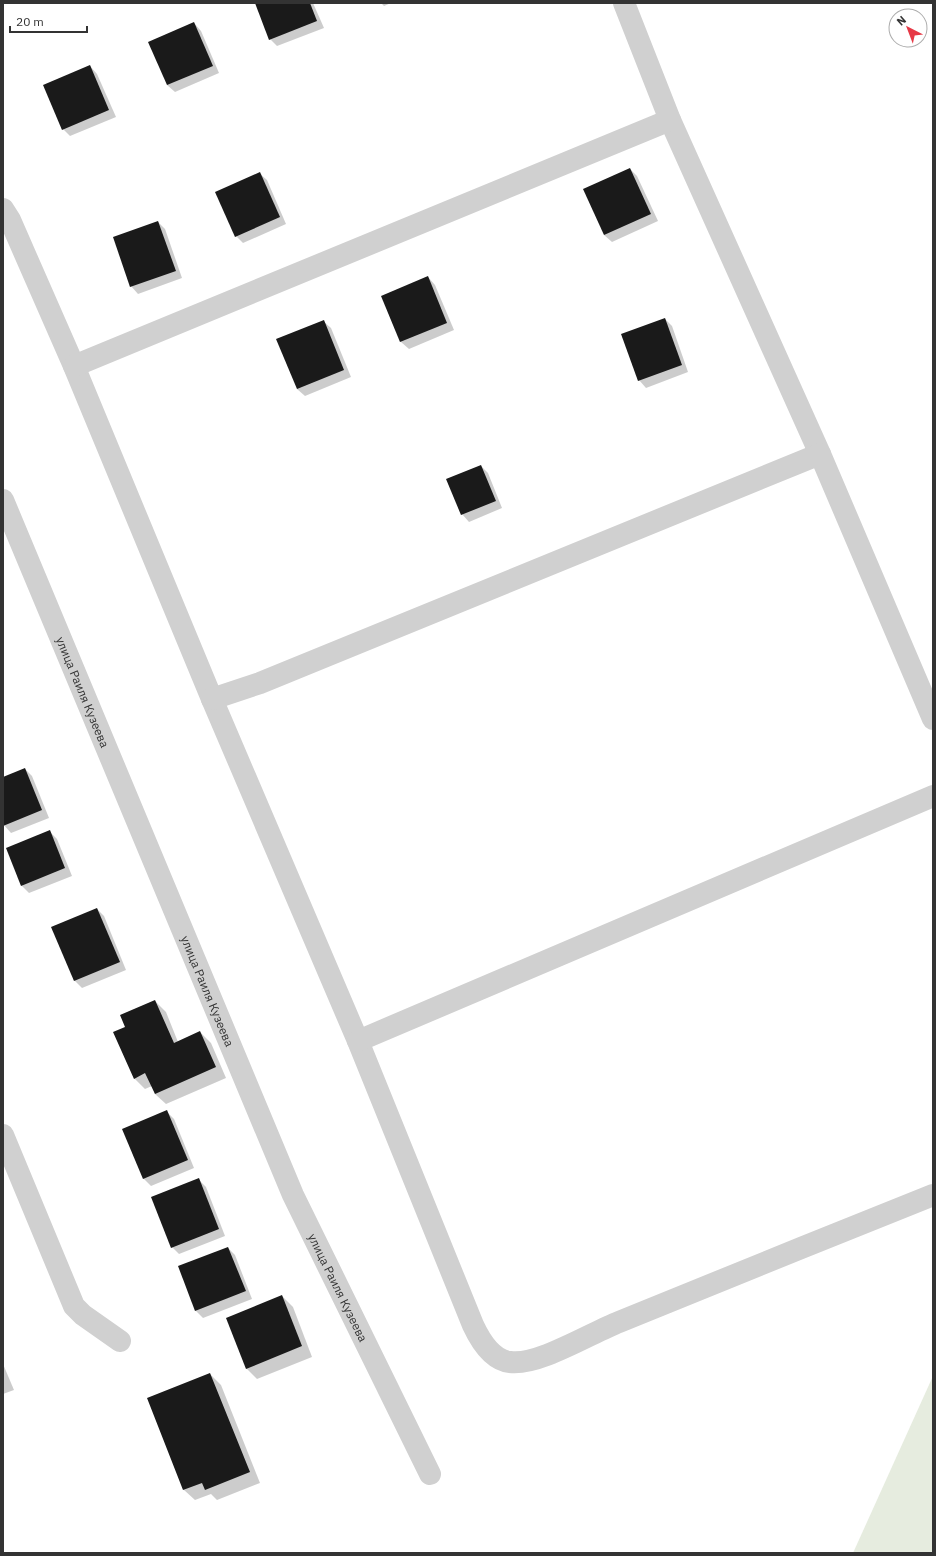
<svg xmlns="http://www.w3.org/2000/svg" width="936" height="1556" font-family="'IBM Plex Sans',sans-serif">
	<rect width="100%" height="100%" fill="#fff"/>
	<path fill="#e6ecdf" d="M933,1376v177h-80z"/>
	<g fill="#0003">
		<path d="M256,3h57l11,25 -47,18 -7,-7z"/>
		<path d="M381,3h10l-7,3z"/>
		<path d="M194,23l7,8 18,42 -44,19 -8,-7z"/>
		<path d="M90,66l7,8 19,43 -46,19 -7,-7z"/>
		<path d="M630,169l7,7 21,45 -46,21 -8,-7z"/>
		<path d="M259,173l8,7 19,44 -43,19 -7,-7z"/>
		<path d="M158,222l7,7 17,49 -44,16 -7,-8z"/>
		<path d="M428,277l7,8 19,45 -45,19 -8,-7 -19,-45z"/>
		<path d="M665,319l7,7 16,46 -42,16 -7,-8z"/>
		<path d="M323,321l8,7 20,49 -46,19 -8,-7z"/>
		<path d="M481,466l7,7 14,35 -33,14 -7,-8z"/>
		<path d="M25,769l7,7 17,42 -38,15 -8,-9v-46z"/>
		<path d="M49,831l8,8 15,37 -43,17 -7,-7z"/>
		<path d="M97,909l7,7 22,54 -44,18 -7,-7 -22,-54z"/>
		<path d="M155,1001l11,11 12,30 22,-10 11,11 15,35 -60,26 -11,-10 -3,-8 -7,3 -11,-11 -8,-51z"/>
		<path d="M167,1112l7,7 20,49 -43,18 -7,-7 -20,-49z"/>
		<path d="M199,1180l7,7 19,49 -46,18 -7,-7z"/>
		<path d="M228,1248l7,7 17,44 -49,19 -7,-7z"/>
		<path d="M282,1296l11,11 19,50 -55,22 -11,-11z"/>
		<path d="M3,1364l11,26 -11,4z"/>
		<path d="M210,1374l11,11 39,98 -43,17 -6,-6 -16,6 -11,-10z"/>
	</g>
	<g fill="#1a1a1a">
		<path d="M255,3h55l7,18 -48,19z"/>
		<path d="M194,22l19,44 -46,19 -19,-43z"/>
		<path d="M90,65l19,45 -47,20 -19,-45z"/>
		<path d="M630,168l21,46 -47,21 -21,-46z"/>
		<path d="M260,172l20,45 -45,20 -20,-45z"/>
		<path d="M158,221l18,50 -46,16 -17,-50z"/>
		<path d="M428,276l19,47 -47,19 -19,-46z"/>
		<path d="M665,318l17,47 -44,16 -17,-47z"/>
		<path d="M324,320l20,50 -47,19 -21,-50z"/>
		<path d="M481,465l15,36 -35,14 -15,-36z"/>
		<path d="M25,768l17,42 -39,16v-49z"/>
		<path d="M50,830l15,38 -44,18 -15,-38z"/>
		<path d="M97,908l23,54 -46,19 -23,-54z"/>
		<path d="M155,1000l19,43 26,-12 16,36 -61,27 -10,-21 -11,6 -21,-47 12,-5 -5,-12z"/>
		<path d="M167,1110l21,50 -45,19 -21,-50z"/>
		<path d="M199,1178l20,51 -48,19 -20,-51z"/>
		<path d="M228,1247l18,44 -51,20 -17,-45z"/>
		<path d="M282,1295l20,51 -56,23 -20,-51z"/>
		<path d="M210,1373l40,99 -45,18 -3,-7 -19,7 -36,-92z"/>
	</g>
	<g fill="none" stroke-linecap="round" stroke-linejoin="round">
		<g stroke="#d0d0d0" stroke-width="22">
			<path d="M624,3l46,117 150,334 113,265"/>
			<path d="M3,209l7,11 64,146 138,333 146,342 115,284c7,15 19,35 37,37 28,4 81,-29 109,-40 105,-43 209,-85 314,-127"/>
			<path d="M74,366l596,-246"/>
			<path id="s1" d="M3,500l290,695 137,279"/>
			<path d="M212,699l48,-16 560,-229"/>
			<path d="M358,1041l575,-245"/>
			<path d="M3,1135l71,171 9,9 37,26"/>
		</g>
	</g>
	<g text-anchor="middle" dominant-baseline="central" stroke-width="4" stroke-linejoin="round" paint-order="stroke">
		<g font-size="12" fill="#333" stroke="#fff">
			<text stroke="none"><textPath href="#s1" startOffset="208">улица Раиля Кузеева</textPath></text>
			<text stroke="none"><textPath href="#s1" startOffset="532">улица Раиля Кузеева</textPath></text>
			<text stroke="none"><textPath href="#s1" startOffset="856">улица Раиля Кузеева</textPath></text>
		</g>
	</g>
	<rect width="936" height="1556" fill="none" stroke="#333333" stroke-width="8"/>
	<g transform="translate(908 28) rotate(318)"><circle r="19" fill="#ffffff" stroke="#adadad"/>
	<path d="M0-3L7 15L0 10L-7 15Z" fill="#e63946"/>
	<text y="-6" font-size="11" font-weight="bold" text-anchor="middle" fill="#333333">N</text>
	</g>
	<path d="M10 26v6h77v-6" fill="none" stroke="#333333" stroke-width="2"/>
	<text x="16" y="26" font-size="12" fill="#333333" stroke="#ffffff" stroke-width="3" paint-order="stroke">20 m</text>
</svg>
